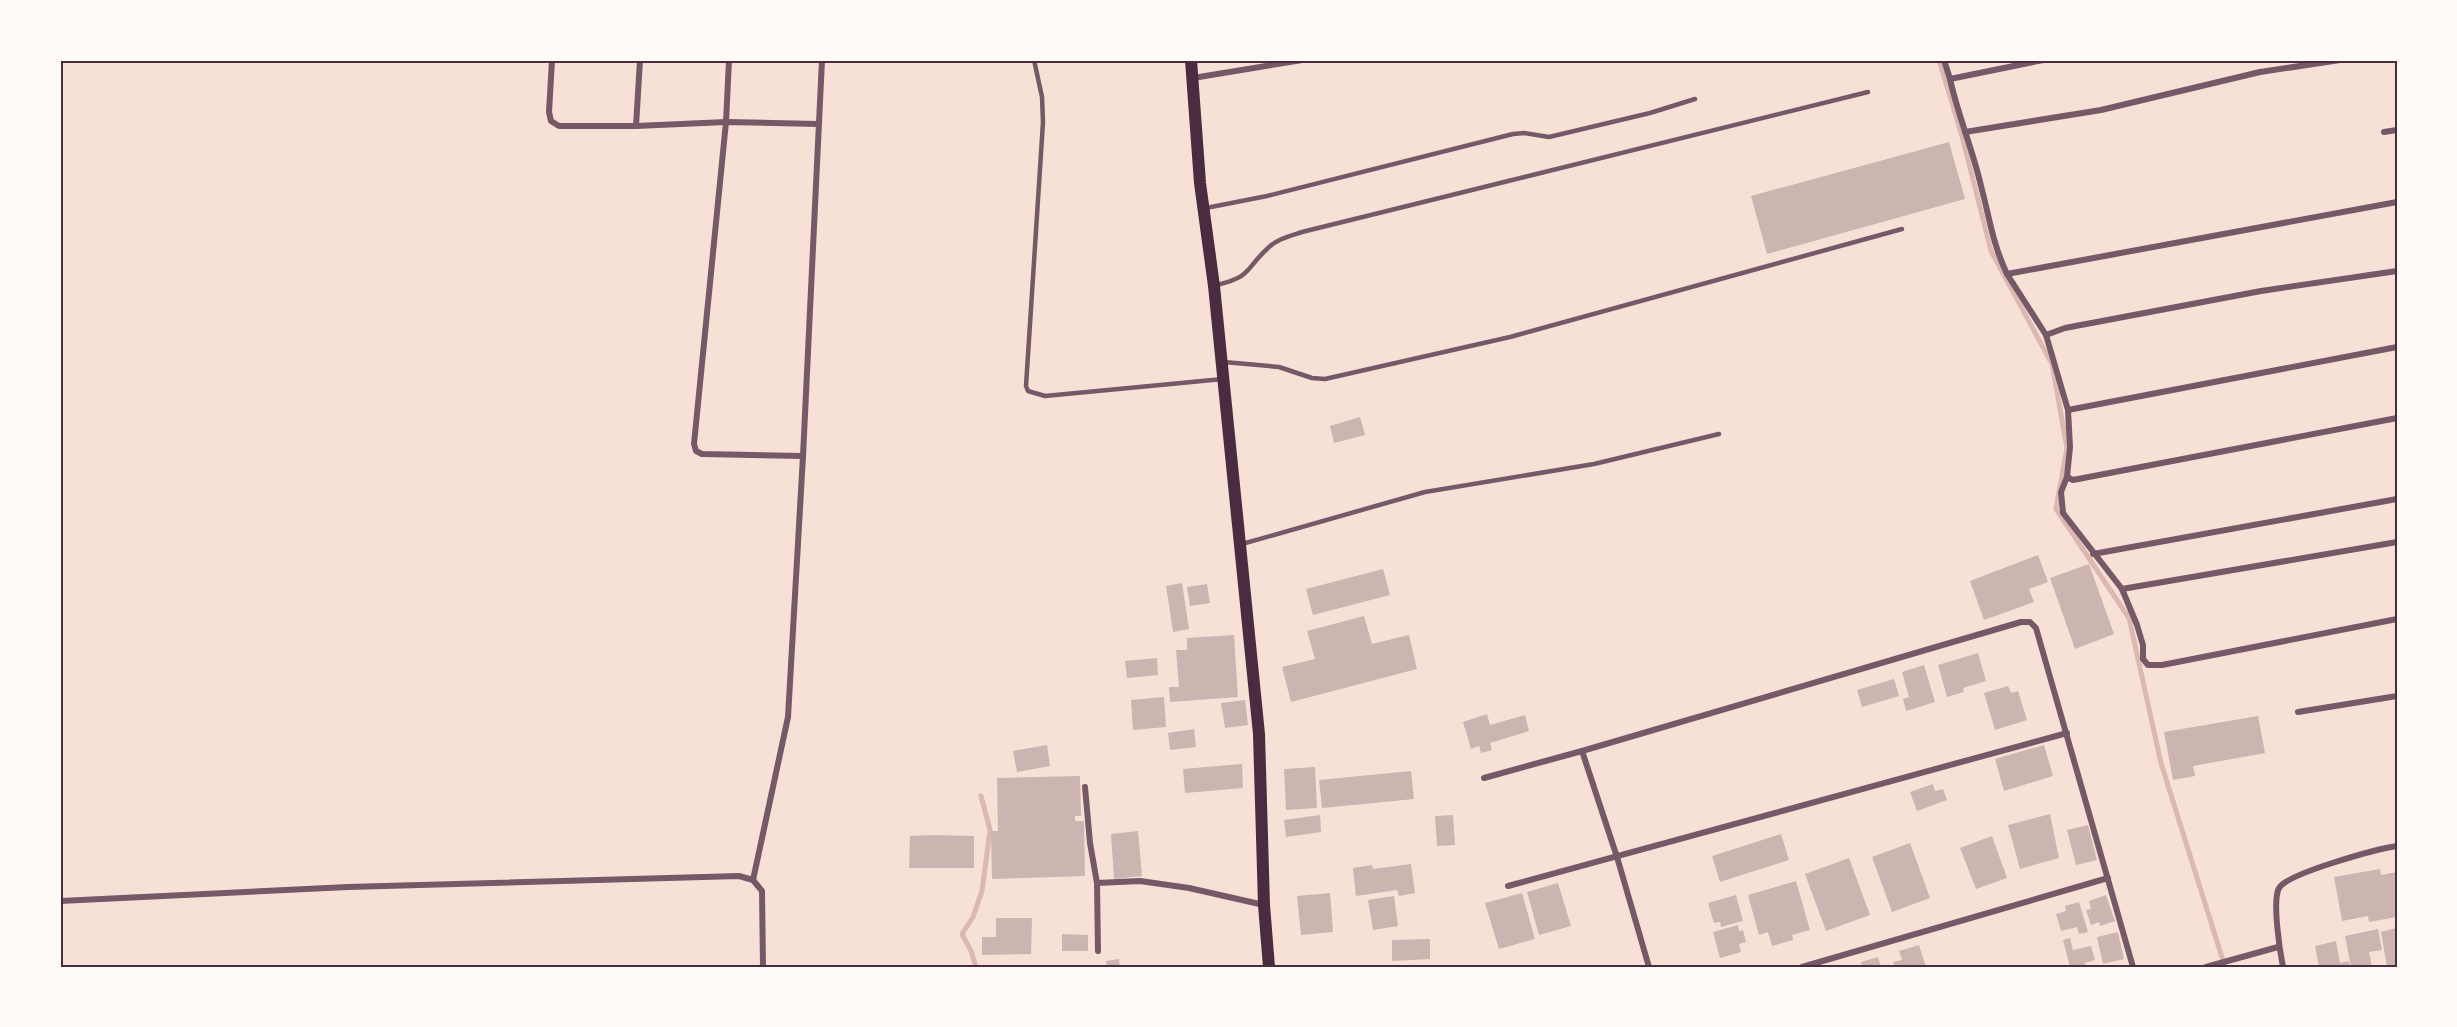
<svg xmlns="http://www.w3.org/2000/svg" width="2457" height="1027" font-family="Ubuntu,sans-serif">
	<rect width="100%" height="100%" fill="#f7e1d7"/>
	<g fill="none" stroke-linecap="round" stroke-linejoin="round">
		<g stroke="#dcb8b0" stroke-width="5">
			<path d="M1939,60l23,76 29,115 61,113 15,84 -11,61 73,109 32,145 64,204"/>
			<path d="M976,967l-5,-16 -9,-17 11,-17 9,-26 4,-30 4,-31 -9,-34"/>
		</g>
	</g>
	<g fill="#ccb4b1">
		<path d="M1949,142l16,57 -198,55 -16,-58z"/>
		<path d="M1360,417l5,18 -31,8 -4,-17z"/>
		<path d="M2038,555l10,27 -19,7 5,13 -50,18 -14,-39z"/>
		<path d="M2089,564l25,70 -39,15 -25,-71z"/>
		<path d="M1383,569l7,26 -77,20 -7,-26z"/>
		<path d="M1182,583l7,46 -16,3 -7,-46z"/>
		<path d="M1207,584l3,19 -20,3 -3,-19z"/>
		<path d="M1364,616l8,28 37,-9 8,34 -126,33 -9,-35 33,-8 -8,-28z"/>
		<path d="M1234,635l4,62 -68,5 -1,-15h10l-3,-37h11v-12z"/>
		<path d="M1978,653l8,28 -23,7 1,4 -17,5 -9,-32z"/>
		<path d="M1157,658l1,17 -31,3 -2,-17z"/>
		<path d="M1924,665l11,37 -29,9 -3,-12 6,-2 -7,-25z"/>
		<path d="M1894,679l5,17 -37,11 -5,-17z"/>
		<path d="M2008,686l3,7 7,-2 9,29 -32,10 -11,-37z"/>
		<path d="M1164,697l2,30 -33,3 -2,-30z"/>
		<path d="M1245,700l3,25 -23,3 -4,-25z"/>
		<path d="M1487,714l3,11 35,-10 4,16 -39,12 2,7 -11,3 -2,-7 -8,3 -8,-27z"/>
		<path d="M2258,716l7,37 -72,13 2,10 -22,4 -9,-48z"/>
		<path d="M1194,729l2,18 -26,3 -2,-17z"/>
		<path d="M1047,745l3,21 -33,6 -4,-21z"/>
		<path d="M2044,745l9,31 -49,15 -9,-32z"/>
		<path d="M1242,764l1,24 -58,5 -2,-24z"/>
		<path d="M1315,767l2,41 -31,2 -2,-41z"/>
		<path d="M1411,771l3,28 -92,9 -3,-28z"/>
		<path d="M1080,776l1,40h-6v5h9l1,55 -93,3 -1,-48h7l-1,-53z"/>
		<path d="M1933,784l2,7 8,-2 4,11 -30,11 -7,-19z"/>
		<path d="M2050,814l9,44 -39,11 -12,-44z"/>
		<path d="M1320,815l1,17 -35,5 -2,-17z"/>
		<path d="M1453,815l2,30 -18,1 -2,-30z"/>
		<path d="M2088,825l9,35 -21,5 -9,-35z"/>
		<path d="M1138,831l4,45 -28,3 -3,-45z"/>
		<path d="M1781,834l8,26 -69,22 -8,-26z"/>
		<path d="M932,835l42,1v32h-65l1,-32z"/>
		<path d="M1992,836l15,42 -31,11 -16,-41z"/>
		<path d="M1910,843l20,55 -38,14 -20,-55z"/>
		<path d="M1849,858l21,57 -44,16 -21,-57z"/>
		<path d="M1411,864l4,29 -16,3 -2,-6 -41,6 -3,-28 19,-3 1,4z"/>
		<path d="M2380,869l1,6 16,-3v45l-28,5 -1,-6 -26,5 -8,-44z"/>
		<path d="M1796,881l14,49 -18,5 1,5 -21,6 -4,-14 -9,3 -11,-40z"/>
		<path d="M1558,883l13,43 -32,9 -12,-43z"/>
		<path d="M1330,893l3,39 -32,3 -4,-39z"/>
		<path d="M1522,893l13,46 -36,10 -14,-46z"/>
		<path d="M1736,895l7,26 -22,6 -1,-5 -6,1 -6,-20z"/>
		<path d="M2106,895l9,26 -15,5 -1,-4 -8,3 -5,-15 5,-1 -2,-8z"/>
		<path d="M1394,896l4,30 -25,4 -5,-30z"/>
		<path d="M2079,902l9,30 -9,2 -2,-7 -16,4 -5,-17 10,-3 -1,-5z"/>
		<path d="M996,918h36l-1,36 -49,1v-18h14z"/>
		<path d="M1738,925l1,6 4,-1 3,12 -7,2 2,8 -21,6 -7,-26z"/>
		<path d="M2396,928l1,39h-10l-6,-35z"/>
		<path d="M2378,929l4,21 -13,2 3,15h-21l-6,-31z"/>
		<path d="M2118,932l6,27 -21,5 -6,-27z"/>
		<path d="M1062,934l26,1v16h-26z"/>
		<path d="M2070,938l3,12 18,-4 4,14 -10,3 1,4h-16l-7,-27z"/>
		<path d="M1430,939v20l-38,2v-21z"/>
		<path d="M2336,941l4,22 9,-2 1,6h-31l-4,-21z"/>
		<path d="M1919,945l7,22h-31l-2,-5 9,-2 -3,-9z"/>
		<path d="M1878,957l3,10h-19l-1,-5z"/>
		<path d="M1119,959l1,8h-13l-1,-6z"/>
	</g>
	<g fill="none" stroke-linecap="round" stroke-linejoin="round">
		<g stroke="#755966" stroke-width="4.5">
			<path d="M1034,60l8,37 1,25 -17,264 2,5 17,5 178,-17"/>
			<path d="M1206,208l61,-12 246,-62 11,-1 25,4 101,-24 45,-14"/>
			<path d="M1217,285c36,-9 27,-15 51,-37 9,-9 22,-12 34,-16l566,-140"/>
			<path d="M1224,362l55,5 33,11 13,1 185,-42 392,-108"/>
			<path d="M1242,544l183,-52 169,-28 125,-30"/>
		</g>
		<g stroke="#755966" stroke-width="6">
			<path d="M552,60l-3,52 2,9 8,5h77l90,-4 92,2"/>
			<path d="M729,60l-3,62 -32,322 2,7 6,3 101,2 19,-396"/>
			<path d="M1944,60l6,19"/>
			<path d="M1193,78l109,-18"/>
			<path d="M636,126l4,-66"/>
			<path d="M1965,132l136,-22 159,-38 80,-12"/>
			<path d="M2384,132l13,-2"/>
			<path d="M2397,202l-390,72 39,61 22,75 2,37 -3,30 -6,15 2,21 59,76 15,36 6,20v14l5,6h14l235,-46"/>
			<path d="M2007,274c-15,-32 -17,-55 -26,-88 -8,-36 -23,-70 -31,-107l93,-19"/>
			<path d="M2046,335l19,-7 196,-37 136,-20"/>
			<path d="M2068,410l329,-63"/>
			<path d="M2067,477l6,3 324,-62"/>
			<path d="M2093,554l304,-55"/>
			<path d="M2122,589l275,-47"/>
			<path d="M2298,712l99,-16"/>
			<path d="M1582,751l35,106 32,110"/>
			<path d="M1484,778l98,-27 439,-129h9l6,6 97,339"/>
			<path d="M1085,787l5,56 7,40 1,68"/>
			<path d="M753,880l35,-163 15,-261"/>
			<path d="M1097,883l43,-2 49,7 75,17"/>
			<path d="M1508,886l559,-153"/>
			<path d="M60,901l288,-14 391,-11 14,4 9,11 1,76"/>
			<path d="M1802,967l306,-89"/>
			<path d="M2206,967l72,-20"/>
			<path d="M2283,967c-3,-15 -11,-66 -4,-79 9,-15 98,-39 118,-42"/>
		</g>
		<path stroke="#4a2c40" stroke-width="12" d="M1191,60l9,123 14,103 45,448 5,171 5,62"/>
	</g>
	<rect width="2457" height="1027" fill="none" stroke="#fffaf5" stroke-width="123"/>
	<rect x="62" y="62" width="2334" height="904" fill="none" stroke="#4a2c40" stroke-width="2"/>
</svg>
